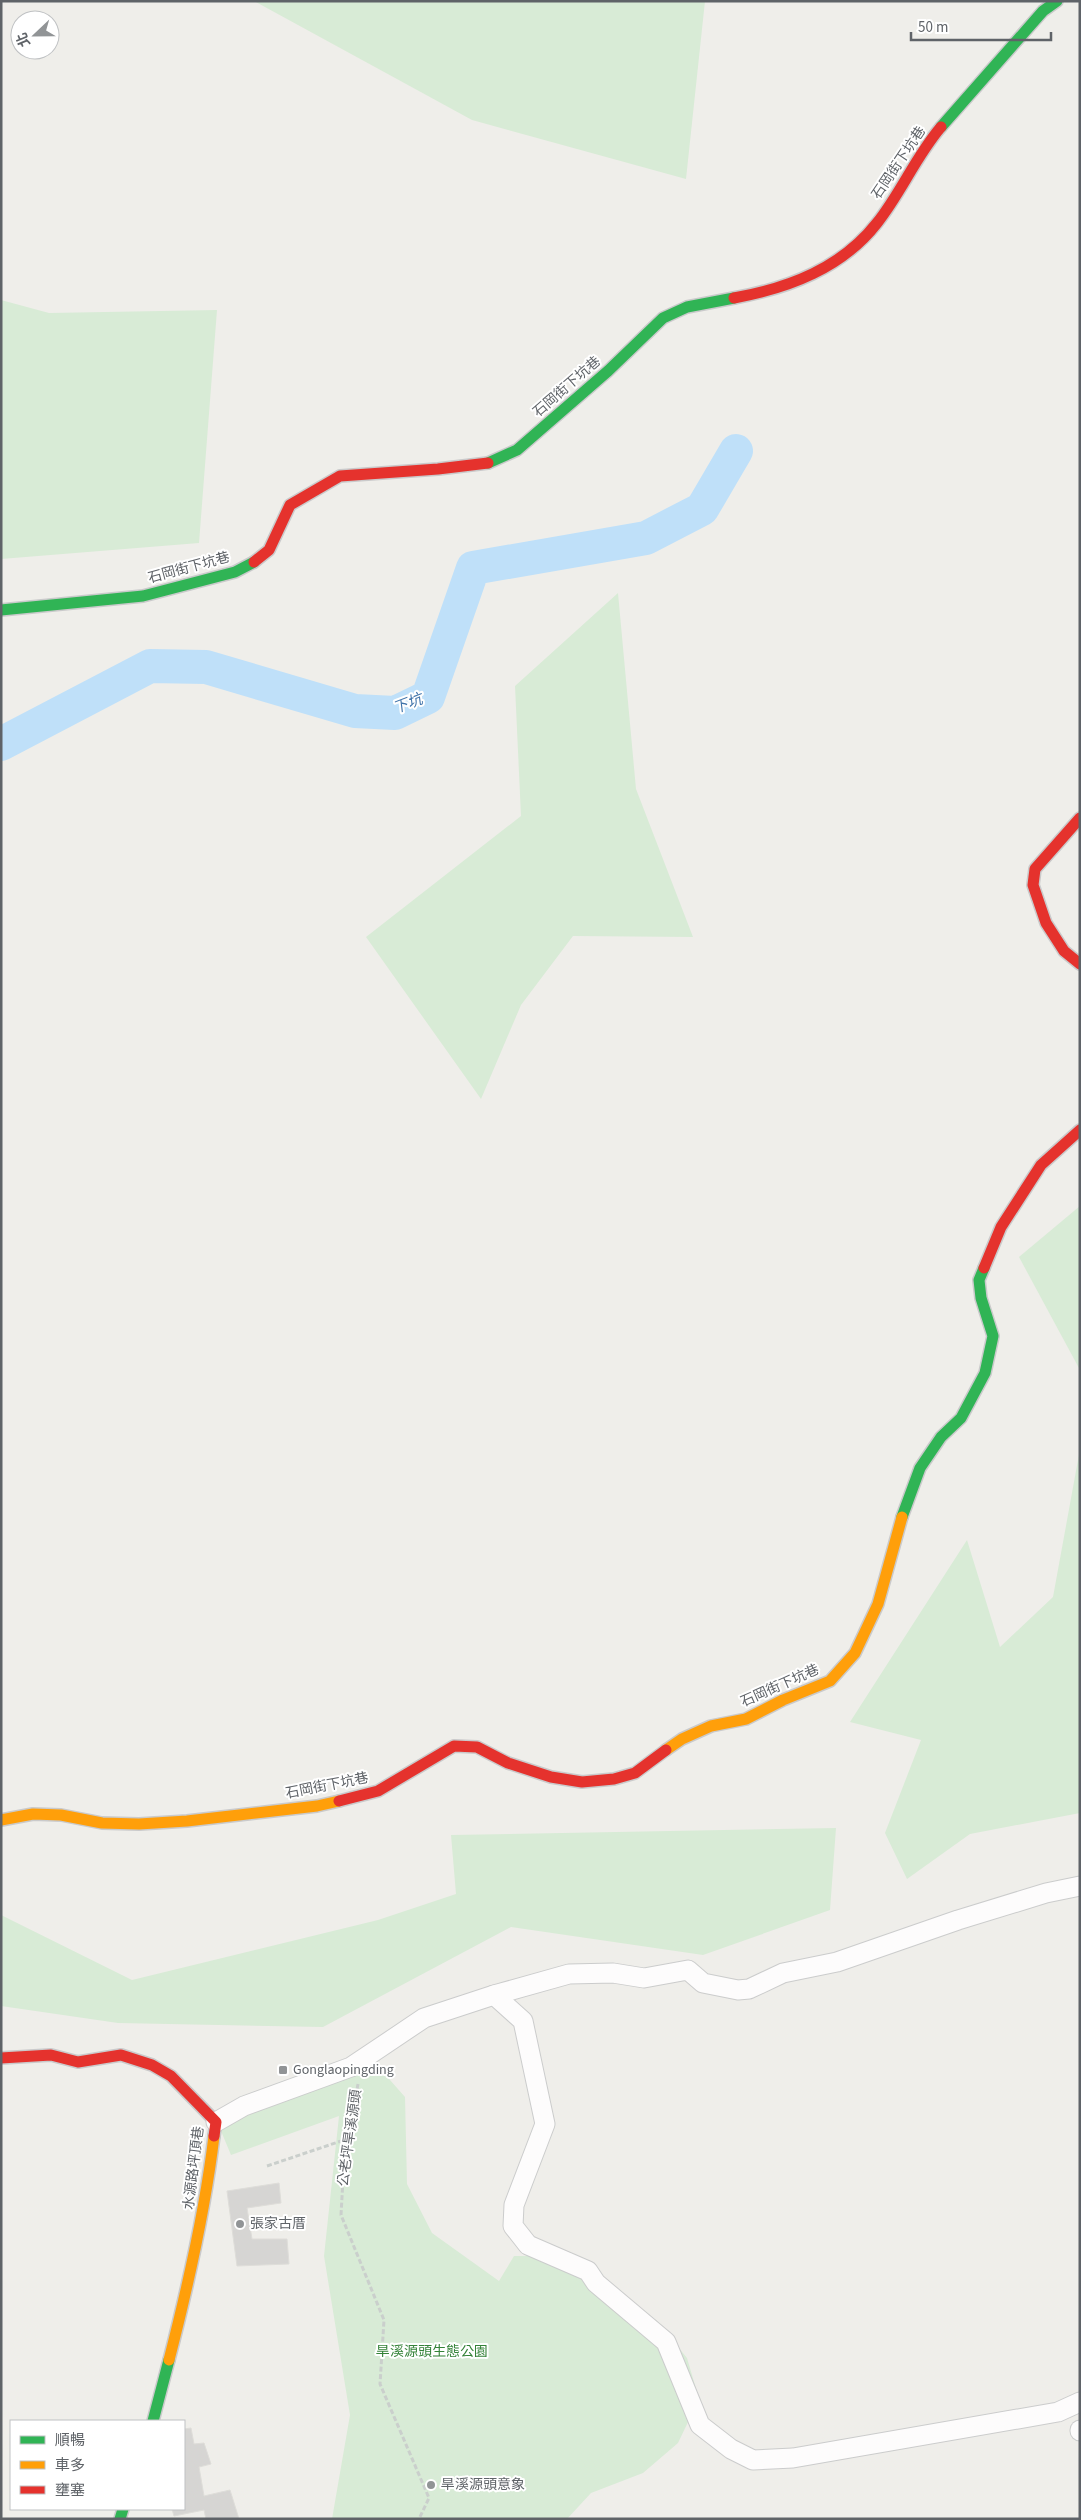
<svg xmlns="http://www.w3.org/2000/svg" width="1081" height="2520" font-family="'Source Sans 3','Noto Sans TC',sans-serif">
	<rect width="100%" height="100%" fill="#efeeea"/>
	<g fill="#d8ebd6">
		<path d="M254,1h451l-19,178 -214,-59z"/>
		<path d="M1,300l48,13 168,-3 -18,233 -198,16z"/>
		<path d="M618,593l18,196 57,148 -120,-1 -52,69 -40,94 -115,-162 155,-121 -6,-130z"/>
		<path d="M1080,1206v164l-61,-113z"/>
		<path d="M1080,1449v364l-110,21 -63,45 -22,-46 36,-93 -71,-18 117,-182 33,107 53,-50z"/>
		<path d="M836,1828l-6,82 -127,45 -192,-28 -188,100 -205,-4 -117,-17v-91l131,65 246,-60 78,-26 -5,-59z"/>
		<path d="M375,2063l30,34 2,87 25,49 67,48 15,-25h47l52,40 43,24 31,38 12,41 -21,44 -35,30 -52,20 -24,26h-235l18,-104 -26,-159 15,-140 -108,39 -10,-24 27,-18 98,-34z"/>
	</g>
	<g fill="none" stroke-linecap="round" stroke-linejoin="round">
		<path stroke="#bfe0f9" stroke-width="34" d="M1,744l149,-78 56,1 149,44 40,2 33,-16 45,-129 173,-30 56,-29 34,-58"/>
	</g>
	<g fill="#d6d5d3" stroke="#deddd9">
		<path d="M279,2183l2,20 -34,5 5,31h35l2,25 -52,2 -10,-75z"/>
		<path d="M191,2428l3,16 10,-1 7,21 -12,3 5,29 26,-6 9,29h-33l-2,-9 -30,6 -2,-7h12v-80z"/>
	</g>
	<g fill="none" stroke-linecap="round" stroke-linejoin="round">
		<g stroke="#cbcccc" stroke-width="21">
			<g id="street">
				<path d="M494,1995l29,26 22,103 -31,81 -1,21 15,19 60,26 8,12 70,59 34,83 31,24 22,11 40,-2 265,-46 22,-10"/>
				<path d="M216,2122l28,-16 107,-39 73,-49 70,-23 75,-21 44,-1 31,5 44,-8 15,13 35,7 11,-1 34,-16 54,-11 121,-42 88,-27 34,-7"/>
				<path d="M1080,2430v1"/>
			</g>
		</g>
		<g stroke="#cacacb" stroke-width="14">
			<g id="fast">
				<path d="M941,127l102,-116 14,-10"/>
				<path d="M488,463l29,-13 91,-79 55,-53 24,-11 47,-9"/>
				<path d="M1,610l142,-14 92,-24 19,-10"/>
				<path d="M902,1517l18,-49 21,-31 20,-19 24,-45 8,-37 -12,-38 -2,-18 5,-12"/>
				<path d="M153,2421l16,-61"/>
				<path d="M120,2519l3,-10"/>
			</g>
		</g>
		<g stroke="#cacacb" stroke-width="14">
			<g id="slow">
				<path d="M666,1750l16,-11 29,-13 35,-7 37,-19 47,-19 25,-28 23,-49 24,-87"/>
				<path d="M1,1820l32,-6 28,1 41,8 37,1 48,-3 130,-15 22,-5"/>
				<path d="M169,2360c19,-74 36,-148 45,-224"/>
			</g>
		</g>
		<g stroke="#cacacb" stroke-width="14">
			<g id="jam">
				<path d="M734,298c55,-10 108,-30 143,-75 24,-30 39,-67 64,-96"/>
				<path d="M254,562l15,-12 21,-45 50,-29 98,-7 50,-6"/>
				<path d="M1080,818l-45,51 -2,16 13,38 18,28 16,13"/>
				<path d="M984,1268l17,-41 40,-62 39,-35"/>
				<path d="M339,1801l39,-10 76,-45 23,1 31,16 43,14 31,5 32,-3 21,-6 31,-23"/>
				<path d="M1,2058l50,-3 27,7 43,-7 31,10 19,11 45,46 -2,14"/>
			</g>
		</g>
		<g stroke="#cacfcc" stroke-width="3" stroke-dasharray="5 2.5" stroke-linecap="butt">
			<path d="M358,2084l-14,78 -3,53 43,105 -4,64 49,114 -10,21"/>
			<path d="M267,2166l80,-27"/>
		</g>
		<use href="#street" stroke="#fdfcfc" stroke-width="19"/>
		<use href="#fast" stroke="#30b455" stroke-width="11"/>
		<use href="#slow" stroke="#ff9f0a" stroke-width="11"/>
		<use href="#jam" stroke="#e5322d" stroke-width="11"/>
	</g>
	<g fill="#919496" stroke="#fff" stroke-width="2">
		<rect x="278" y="2065" width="10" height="10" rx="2.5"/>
		<circle cx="240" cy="2224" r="5"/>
		<circle cx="431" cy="2485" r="5"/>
	</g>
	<g text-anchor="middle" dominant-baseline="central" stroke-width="4" stroke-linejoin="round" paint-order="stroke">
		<g font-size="14" fill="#5f6368" stroke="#fff">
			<text transform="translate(899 163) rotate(-56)">石岡街下坑巷</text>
			<text transform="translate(567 387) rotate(-41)">石岡街下坑巷</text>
			<text transform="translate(189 568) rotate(-15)">石岡街下坑巷</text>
			<text transform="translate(780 1686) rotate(-24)">石岡街下坑巷</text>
			<text transform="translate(327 1786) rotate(-11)">石岡街下坑巷</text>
			<text transform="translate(350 2138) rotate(-82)">公老坪旱溪源頭</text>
			<text transform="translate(194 2168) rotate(-83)">水源路坪頂巷</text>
		</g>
		<g font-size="14" fill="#5f6368" stroke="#fff" text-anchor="start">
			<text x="293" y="2070">Gonglaopingding</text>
			<text x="250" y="2224">張家古厝</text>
			<text x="441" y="2485">旱溪源頭意象</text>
		</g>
		<g font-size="14" fill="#348238" stroke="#fff">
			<text x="432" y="2352">旱溪源頭生態公園</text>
		</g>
		<g font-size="15" font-style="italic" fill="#4174aa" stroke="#fff">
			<text transform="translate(408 704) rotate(-21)">下坑</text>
		</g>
	</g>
	<rect width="1081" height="2520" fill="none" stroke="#5f6368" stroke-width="5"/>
	<rect x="10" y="2420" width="175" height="90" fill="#ffffff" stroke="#bfc1c3"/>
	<rect x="20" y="2436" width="25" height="8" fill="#30b455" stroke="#bfc1c3"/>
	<text x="55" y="2445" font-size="15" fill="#5f6368">順暢</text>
	<rect x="20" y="2461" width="25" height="8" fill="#ff9f0a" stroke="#bfc1c3"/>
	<text x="55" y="2470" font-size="15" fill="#5f6368">車多</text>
	<rect x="20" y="2486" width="25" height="8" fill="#e5322d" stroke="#bfc1c3"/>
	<text x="55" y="2495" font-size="15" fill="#5f6368">壅塞</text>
	<g transform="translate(35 35) rotate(248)"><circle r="24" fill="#ffffff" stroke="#bfc1c3"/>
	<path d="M0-4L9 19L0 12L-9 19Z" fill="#919496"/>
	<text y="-8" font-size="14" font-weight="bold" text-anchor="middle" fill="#5f6368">北</text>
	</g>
	<path d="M911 32v8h140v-8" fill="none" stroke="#5f6368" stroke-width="2.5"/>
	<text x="918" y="32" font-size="15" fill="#5f6368" stroke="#ffffff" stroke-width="4" paint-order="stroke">50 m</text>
</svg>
